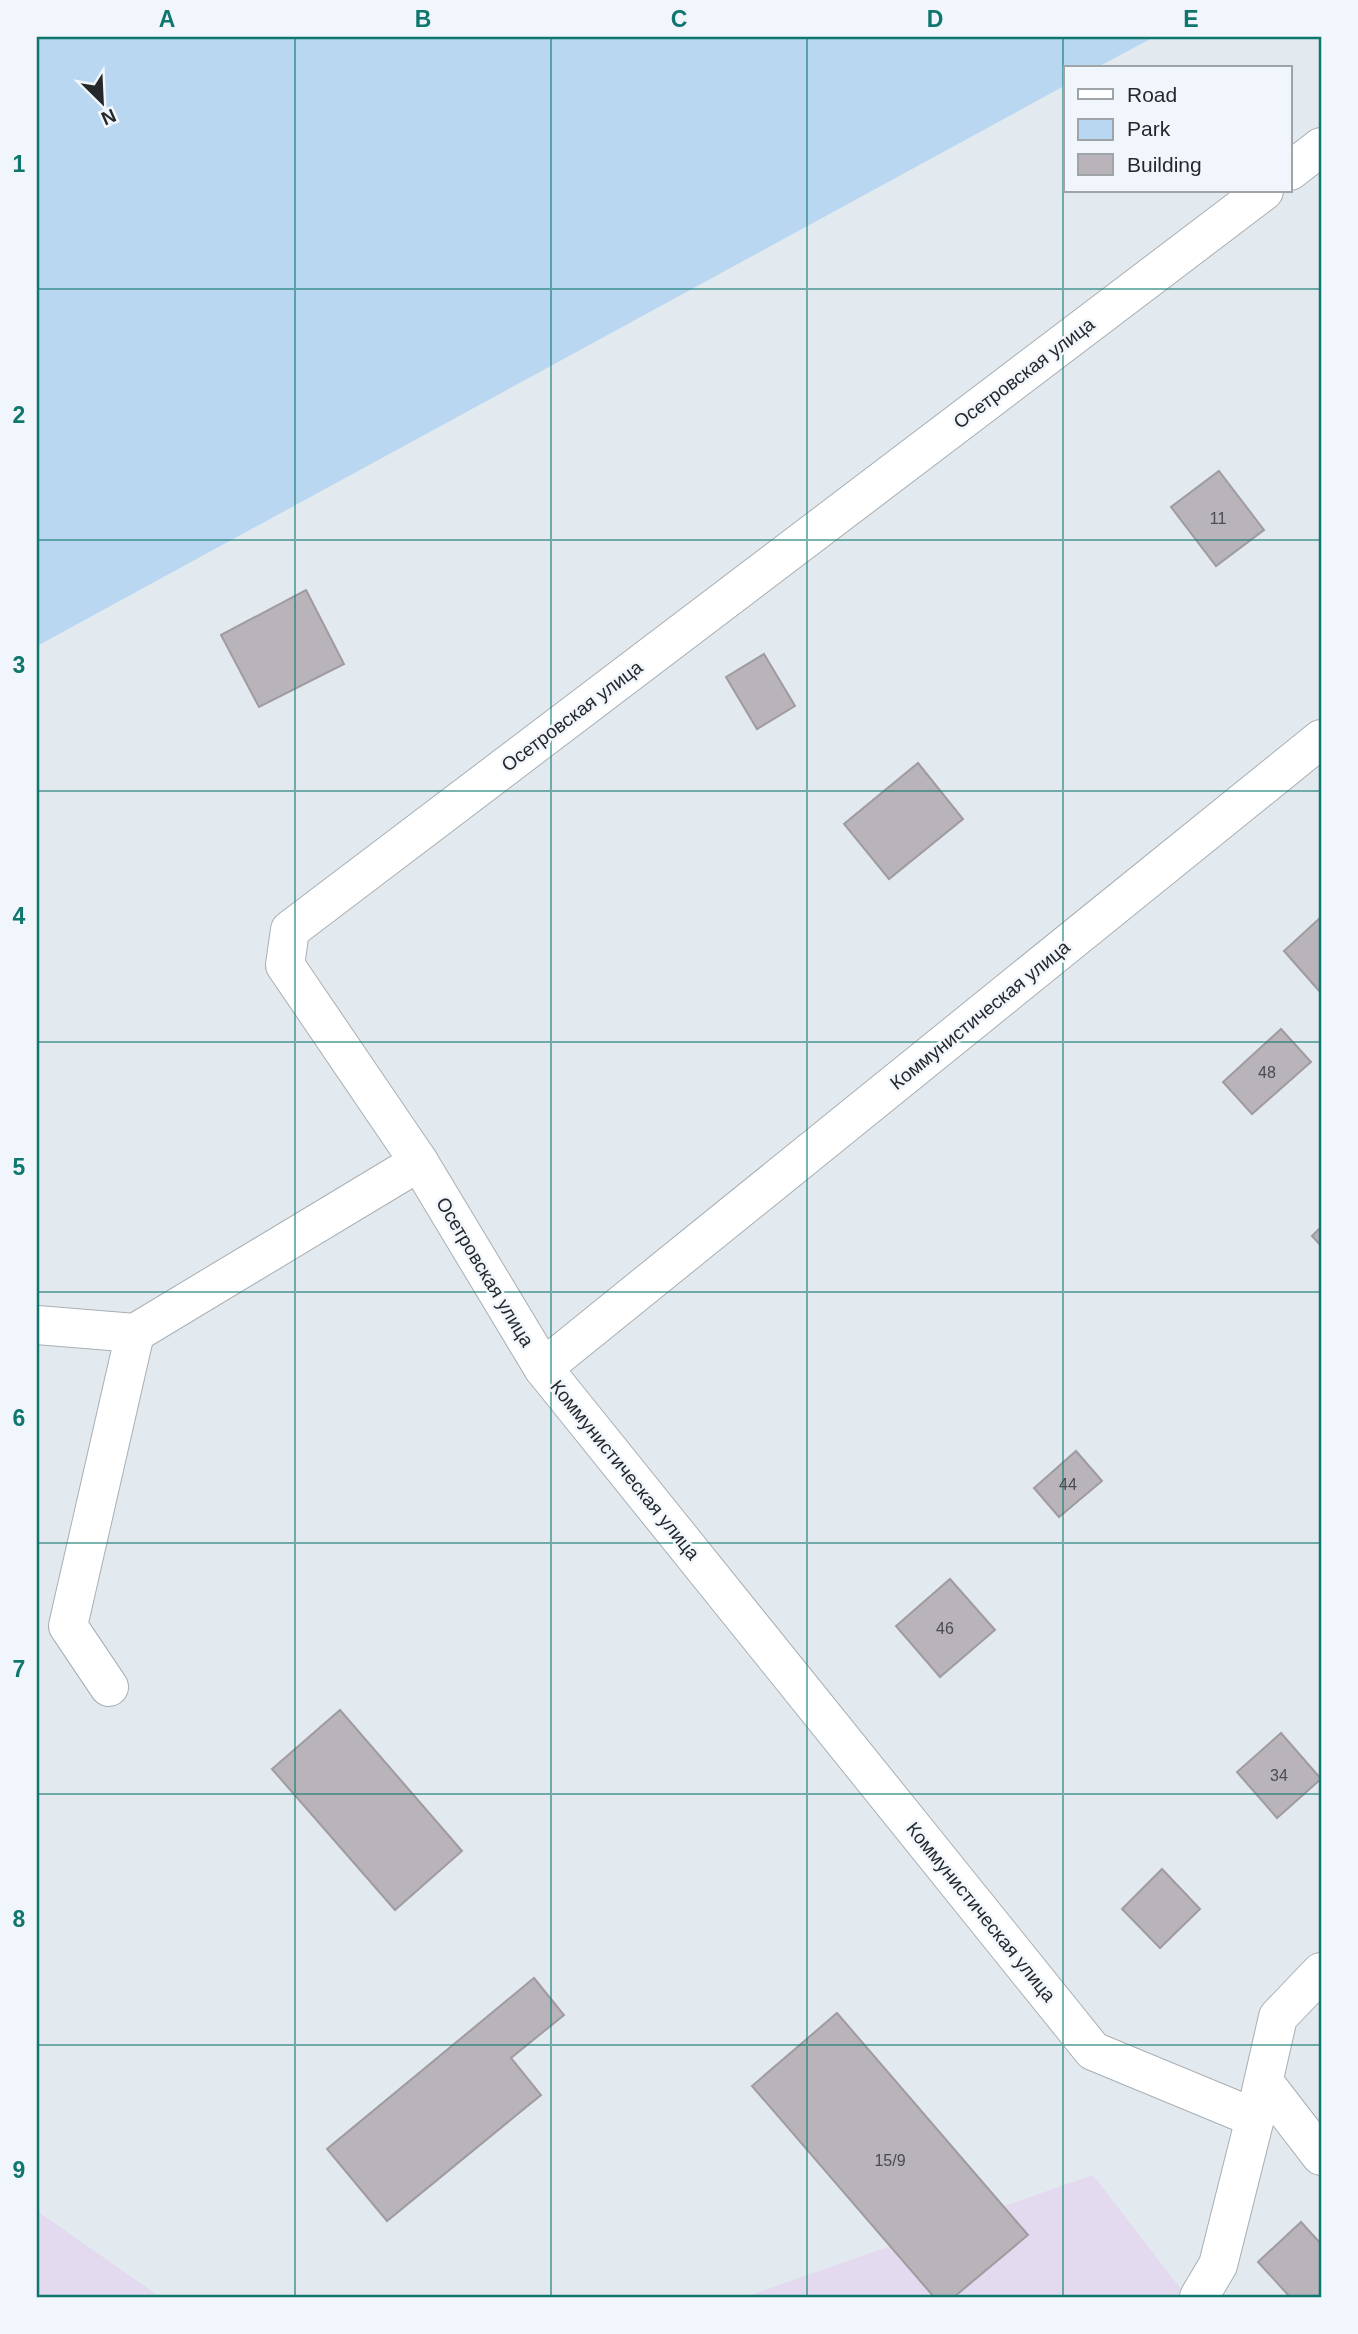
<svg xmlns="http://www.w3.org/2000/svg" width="1358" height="2334" font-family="Arial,sans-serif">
	<rect width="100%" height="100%" fill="#e2e9ef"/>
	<g fill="#e3daef">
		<path d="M1093,2175l94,122h-442z"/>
		<path d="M37,2211l123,86h-123z"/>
	</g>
	<path fill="#b9d7f0" d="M37,37h1117l-58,31h-30v17l-1029,561z"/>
	<g fill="#b9b3ba" stroke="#a09ba1" stroke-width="2">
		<path d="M1219,471l45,59 -48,36 -45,-59z"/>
		<path d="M306,590l38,74 -85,43 -38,-72z"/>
		<path d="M764,654l31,52 -38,23 -31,-52z"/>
		<path d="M918,763l45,56 -74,60 -45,-55z"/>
		<path d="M1321,917v76l-37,-42z"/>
		<path d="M1281,1029l30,33 -59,52 -29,-32z"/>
		<path d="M1321,1227v19l-9,-10z"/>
		<path d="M1076,1451l26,30 -43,36 -25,-29z"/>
		<path d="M950,1579l45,51 -55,47 -44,-51z"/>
		<path d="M340,1710l122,141 -67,59 -123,-141z"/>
		<path d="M1281,1733l40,46 -44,39 -40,-46z"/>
		<path d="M1162,1869l38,40 -40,39 -38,-39z"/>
		<path d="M534,1978l30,37 -53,43 30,37 -154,126 -60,-72z"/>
		<path d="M837,2013l191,222 -74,62h-20l-182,-211z"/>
		<path d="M1301,2222l20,22v53h-31l-32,-35z"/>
	</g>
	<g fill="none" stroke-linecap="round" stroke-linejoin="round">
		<g stroke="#a8afb4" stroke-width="40">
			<g id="minor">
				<path d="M1290,171l31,-24"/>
				<path d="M37,1325l98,8 284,-171"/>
				<path d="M543,1368l778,-629"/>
				<path d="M109,1687l-41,-61 67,-293"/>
				<path d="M1264,2082l57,74"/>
				<path d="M1255,2118l-162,-67 -550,-683 -124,-206 -134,-197 5,-35 974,-739"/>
				<path d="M1199,2297l19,-32 37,-147 23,-101 43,-45"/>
			</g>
		</g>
		<use href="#minor" stroke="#fff" stroke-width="38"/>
	</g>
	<path fill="none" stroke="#0f766e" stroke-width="2" stroke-opacity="0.55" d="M295,37v2260M551,37v2260M807,37v2260M1063,37v2260M37,289h1284M37,540h1284M37,791h1284M37,1042h1284M37,1292h1284M37,1543h1284M37,1794h1284M37,2045h1284"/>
	<g text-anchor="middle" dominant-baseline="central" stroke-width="5" stroke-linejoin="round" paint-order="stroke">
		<g font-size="16" fill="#4b4c4f">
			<text x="1218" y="518">11</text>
			<text x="1267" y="1072">48</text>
			<text x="1068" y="1484">44</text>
			<text x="945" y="1628">46</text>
			<text x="1279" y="1775">34</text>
			<text x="890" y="2160">15/9</text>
		</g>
		<g font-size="19" fill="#26292b" stroke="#f0f6fc">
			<text transform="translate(1024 373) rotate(-37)">Осетровская улица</text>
			<text transform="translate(572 716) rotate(-37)">Осетровская улица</text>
			<text transform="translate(980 1015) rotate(-39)">Коммунистическая улица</text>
			<text transform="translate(485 1272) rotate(59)">Осетровская улица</text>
			<text transform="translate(625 1470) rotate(51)">Коммунистическая улица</text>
			<text transform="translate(981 1912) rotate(51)">Коммунистическая улица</text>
		</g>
	</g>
	<rect width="1358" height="2334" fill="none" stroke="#f0f6fc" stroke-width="77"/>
	<rect x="1064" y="66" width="228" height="126" fill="#f0f6fc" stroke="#9fa4a8" stroke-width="2"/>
	<rect x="1078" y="89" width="35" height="10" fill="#ffffff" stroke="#9fa4a8" stroke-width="2"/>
	<text x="1127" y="102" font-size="21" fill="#26292b">Road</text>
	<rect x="1078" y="119" width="35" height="21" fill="#b9d7f0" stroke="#9fa4a8" stroke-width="2"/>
	<text x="1127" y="136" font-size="21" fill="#26292b">Park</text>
	<rect x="1078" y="154" width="35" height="21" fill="#b9b3ba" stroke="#9fa4a8" stroke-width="2"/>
	<text x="1127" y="172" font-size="21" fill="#26292b">Building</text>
	<g transform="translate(102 102) rotate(156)" stroke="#f0f6fc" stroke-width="5" paint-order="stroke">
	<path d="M0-5L12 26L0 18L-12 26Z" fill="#26292b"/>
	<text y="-10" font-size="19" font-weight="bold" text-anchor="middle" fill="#26292b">N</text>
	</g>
	<rect x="38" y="38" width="1282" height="2258" fill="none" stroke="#0f766e" stroke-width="2.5"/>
	<g font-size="23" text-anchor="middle" font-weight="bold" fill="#0f766e">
		<text x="167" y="27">A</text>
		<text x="423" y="27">B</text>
		<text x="679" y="27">C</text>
		<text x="935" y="27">D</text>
		<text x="1191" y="27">E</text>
		<text x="19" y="172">1</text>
		<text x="19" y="423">2</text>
		<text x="19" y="673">3</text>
		<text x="19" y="924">4</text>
		<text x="19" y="1175">5</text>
		<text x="19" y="1426">6</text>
		<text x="19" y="1677">7</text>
		<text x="19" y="1927">8</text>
		<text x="19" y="2178">9</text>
	</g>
</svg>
